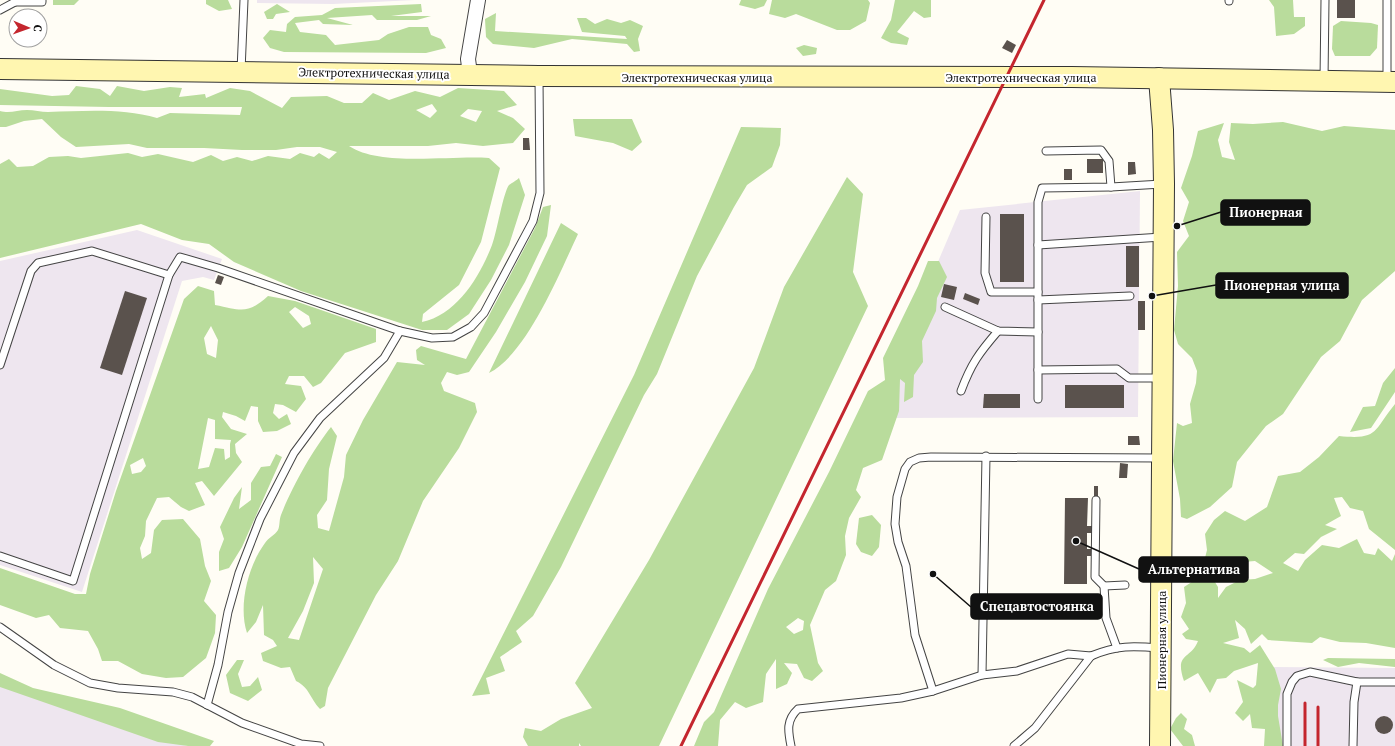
<svg xmlns="http://www.w3.org/2000/svg" width="1395" height="746" font-family="'PT Serif',serif">
	<rect width="100%" height="100%" fill="#fffdf5"/>
	<g fill="#eee6ef">
		<path d="M257,0h158l-82,4 -76,-1z"/>
		<path d="M1140,191l-2,226 -245,1 -13,-20 80,-188z"/>
		<path d="M137,230l85,29 -8,21 -11,-3 -21,4 -100,311 -82,-27v-304z"/>
		<path d="M1274,667l121,1v78h-122z"/>
		<path d="M0,686l187,60h-187z"/>
	</g>
	<g fill="#b9dc9c" fill-rule="evenodd">
		<path d="M53,0h26l-5,5h-21z"/>
		<path d="M206,0h22l4,9 -13,2 -13,-7z"/>
		<path d="M741,0h26l-3,6 -9,3 -16,-4z"/>
		<path d="M772,0h96l2,3 -4,18 -16,9h-13l-41,-16 -11,4 -16,-4z"/>
		<path d="M895,0h36v17l-7,1 -10,-7 -17,21 12,6 -2,7 -16,-2 -10,-5 10,-18z"/>
		<path d="M1269,0h24l1,17h11v9l-11,8 -18,2 -2,-29z"/>
		<path d="M277,4l13,8 -14,2 -3,5h-6l-3,-7z"/>
		<path d="M421,4l1,8 -31,4h40l-14,4h-40l-5,-5 -45,3 26,7 -30,-1 -4,-4 -24,3 5,9 26,3 9,10 44,-5 9,-6 21,-7h19l3,8 10,4 5,9 -20,5 -142,-1 -14,-4 -7,-10 7,-8 16,2 1,-8 8,-7 27,-2 13,-7z"/>
		<path d="M496,13l-1,18 132,8 -2,-3 -43,-4 -5,-14h9l9,6 12,-5 14,4 9,-3 13,6 -5,13 2,12 -6,1 -7,-8 -55,-5 -38,9 -41,-4 -7,-7 -1,-18z"/>
		<path d="M1341,21l30,2 7,2 -1,23 -7,8h-35l-3,-7 1,-23z"/>
		<path d="M804,45l13,3 -1,6 -13,2 -7,-8z"/>
		<path d="M76,86l24,3 10,7 7,-10 27,5 26,-4 12,1 -3,9 26,-3 1,4 24,-10 20,3 32,17 9,-11 36,-1 17,7h18l11,-10 16,7 26,-9 25,6 18,-9 46,3 13,14 -20,6 16,7 12,11 -12,14 -30,3 -27,-3 -28,3h-79c31,21 102,9 140,12l11,10 -19,74 -22,43 -36,29 -1,8c35,-7 58,-46 70,-77 5,-13 11,-52 17,-60 3,-2 8,-5 10,-7l6,17 -16,50 -18,35 -22,34 -22,16h-25l-121,-39 -67,-29 -25,-18 -27,-4 -41,-16 -141,34v-94l9,-5 8,8 16,-1 16,-9 19,-1 13,2 47,-5 14,4 16,-3 35,8 18,-7 12,6 14,-4 15,4 16,-5 22,3 10,-6 14,4 5,-4 10,6 8,-7 -17,-5h-23l-21,3h-34l-38,-2h-57l-18,-4 -53,3 -15,-10 -19,-18 -18,2 -18,6h-6v-16c10,3 17,-1 27,-1 7,0 14,2 21,2 36,-1 75,-4 109,6l13,-5 70,2 2,-8h-133l-109,-2v-16l52,7 17,-1zM432,104l5,7 -7,7 -14,-8zM468,109l14,2 -6,11 -16,-6z"/>
		<path d="M573,119h59l10,23 -10,9 -19,-8 -38,-7z"/>
		<path d="M1283,122l39,9 22,-5 51,4v141l-33,29 -22,41 -19,16 -38,57 -17,12 -29,36 -5,25 -22,20 -23,12 -6,-2 -1,-18 -7,-38 4,-38 6,3 9,-3 -2,-19 6,-21 1,-12 -5,-13 -14,-14 -4,-14 4,-44 -1,-34 12,-16 -6,-15 6,-19 -8,-14 11,-32 6,-25 26,-8 -6,17 4,17 13,3 -6,-18 2,-19 22,1z"/>
		<path d="M741,127l40,1 -1,17 -8,22 -25,18 -13,22 -37,69 -40,98 -13,21 -83,172 -28,49 -17,15 6,11 -22,15 5,14 -19,7 4,16 -18,2 162,-321z"/>
		<path d="M847,177l16,17 -10,78 15,34 -209,440h-78l-2,-3v3h-51l-5,-9 2,-9 16,3 20,-12 31,-11 -17,-25 74,-123 105,-192 30,-81z"/>
		<path d="M551,205l-4,31 -22,46 -29,50 -27,40 -12,3 -10,-3 -6,11 3,8 31,12 2,9 -18,36 -36,53 -25,60 -22,34 -48,93 -3,18 -5,3c-11,-12 -10,-21 -24,-28l-6,-14 -9,1 -18,-7 -2,-8 16,-7 -4,-6 -9,-5 -1,-30 -7,17 -9,11c-9,-27 1,-67 18,-90 3,-5 10,-8 13,-13 2,-4 1,-10 3,-15 11,-28 31,-64 50,-88l6,9 -8,33 -2,31 -10,15 1,13 11,3 15,-54 2,-22 17,-35 34,-58 28,3 -8,-5 -1,-10 5,-4 45,13 69,-131 8,-21zM313,557l10,12 -24,71 -11,-2 15,-27 11,-28z"/>
		<path d="M561,223l17,11c-18,38 -51,120 -89,139z"/>
		<path d="M928,261h11l8,16 -10,21 -1,13 -14,30 1,21 -9,13 -1,22 -9,5 1,-19 -5,-4 -1,32 -17,49 -19,8 -7,22 5,7 -12,21 -4,18 1,19 -10,26 -11,9 -15,35 8,38 5,8 -11,10 -8,-3 -7,-14 -13,-1 8,10 -5,11 -11,5v-30l-10,15 -3,28 -17,6 -11,-6 -15,18 -2,26h-24l10,-24 10,-10 54,-123 61,-117 39,-81 17,-11 -2,-22 35,-72zM798,618l6,3 -1,9 -9,4 -8,-7z"/>
		<path d="M198,286l16,5 1,14c26,5 32,10 53,-9l27,5 81,28v13l-31,11 -24,30 -8,4 -9,-11h-15l-4,8 16,2 5,13 -10,13 -13,-7 -8,-1 -2,9 6,6 8,-5 4,10 -14,7 -14,1 -5,-11v-14l-7,-1 -6,15 -9,-5 -13,-4 -1,5 9,12 16,5 -12,10 1,9 6,9 -28,34 -12,-15 -7,2 10,22 -16,6 -8,-4 -12,-10 -12,1 -11,23 -1,15 -5,12 2,11 9,-6 3,-23 8,-10 21,-1 17,20 5,27 6,15 -7,20 12,14 -1,18 -9,25 -23,19 -17,1 -24,-4 -24,-13h-16l-4,-12 -10,-18 -28,-3 -11,-13 -13,3 -36,-13v-37l75,26h11l4,-20 26,-83 68,-192zM295,307l14,9 2,8 -8,4 -14,-16zM211,326l7,14 -2,18 -9,-4 -3,-16zM208,418l7,2v19l16,1 -1,4v13l-5,3 -1,-11 -9,-1 -6,19 -11,2zM143,458l3,8 -5,6 -9,2 -2,-9z"/>
		<path d="M1395,368v24l-24,36 -21,4 13,-25 12,-1 8,-23z"/>
		<path d="M1395,404v146l-26,-21 -6,-18 -13,-3 -8,-11 -8,1 7,18 -16,9 12,4 -16,8 -17,17 -9,-1 -12,10 15,8 7,-11 17,-15 17,3 18,-9 7,14 11,2 3,-7 14,13 3,-7v94l-29,-5 -26,-1 -20,-5 -8,6 -44,-3 -6,-6 -11,10 -6,-15 -10,-9 4,18 -16,5 21,5 6,5 10,-8 15,24 6,20 -3,16v11l5,30h-19l1,-17 -13,-1 -2,-14 -7,7 -8,-8 8,-11 -6,-22 16,8 3,-3 2,-22 -24,8 -8,7 -9,1 -7,14 -12,-20 -14,8c-10,-29 7,-21 14,-40l-12,-2 -4,-5 7,-5 -8,-12 5,-14 -2,-16 17,-11 9,-2 8,13v11l8,-11 14,-7 15,-1 18,-6 -18,-12 -24,2 -15,-5 -13,8 4,-16 -2,-16 9,-14 11,-9 20,10 22,-14 11,-31 22,-4 19,-15 20,-21c40,4 34,-5 56,-32z"/>
		<path d="M276,454l6,3 -40,90 -13,21 -10,3v-19l5,-13 -4,-12 14,-29 8,-11 -3,22 12,-9v-17l10,-16 9,-1z"/>
		<path d="M872,515l9,10 -2,22 -7,9 -11,-4 -5,-8 3,-26z"/>
		<path d="M1328,658l67,1v8l-36,-4 -21,4 -15,-7z"/>
		<path d="M237,660h7l-6,14 4,13 8,-1 8,-9 4,13 -14,11 -18,-8 -4,-18z"/>
		<path d="M0,673l33,15 87,20 94,33 -4,5h-22l-30,-4 -158,-55z"/>
		<path d="M1181,713l6,6 -3,10 8,6 3,11h-12l-13,-17 6,-11z"/>
	</g>
	<g fill="#5a524d">
		<rect x="1337" y="0" width="18" height="18"/>
		<path d="M1007,40l9,5 -4,8 -10,-5z"/>
		<path d="M523,138h6l1,12h-7z"/>
		<rect x="1087" y="159" width="16" height="14"/>
		<path d="M1128,162h7l1,12 -8,1z"/>
		<rect x="1064" y="169" width="8" height="11"/>
		<rect x="1000" y="214" width="24" height="68"/>
		<rect x="1126" y="246" width="13" height="41"/>
		<path d="M218,275l6,2 -3,8 -6,-2z"/>
		<path d="M944,284l13,3 -3,13 -13,-3z"/>
		<path d="M125,291l22,7 -25,77 -22,-7z"/>
		<path d="M965,293l15,6 -2,6 -15,-6z"/>
		<rect x="1138" y="301" width="7" height="29"/>
		<rect x="1065" y="385" width="59" height="23"/>
		<path d="M984,394h36v14h-37z"/>
		<path d="M1128,436h11l1,9h-12z"/>
		<path d="M1120,463l8,1 -1,14h-8z"/>
		<rect x="1094" y="486" width="4" height="11"/>
		<path d="M1065,498h23l-1,28h6v7h-6v16h6v7h-6v28h-23z"/>
		<circle cx="1384" cy="725" r="9"/>
	</g>
	<g fill="none" stroke-linecap="round" stroke-linejoin="round">
		<g stroke="#444" stroke-width="9">
			<g id="lane">
				<path d="M1229,1v-1"/>
				<path d="M15,2h27v-2"/>
				<path d="M0,10l15,-8v-2"/>
				<path d="M241,71l3,-71"/>
				<path d="M1324,80l1,-80"/>
				<path d="M1387,80v-80"/>
				<path d="M1046,151l55,-1 8,11 2,26"/>
				<path d="M986,217l-1,56 6,19h47"/>
				<path d="M1038,245l124,-8"/>
				<path d="M1038,300l92,-4"/>
				<path d="M945,307l53,24 40,1"/>
				<path d="M0,365l31,-94 7,-8 54,-12 77,24"/>
				<path d="M1038,370l79,-1 12,9h32"/>
				<path d="M961,391c10,-27 18,-38 37,-60"/>
				<path d="M1038,399v-197l4,-14 69,-1 51,-3"/>
				<path d="M1096,500l-1,77 9,9 21,-1"/>
				<path d="M0,556l73,25 96,-306 11,-18 38,11 182,63 32,7 21,-1 18,-10 13,-14 49,-92 7,-28 -1,-115"/>
				<path d="M1104,586l2,32 11,30"/>
				<path d="M0,627l54,38 36,18 28,5 55,4 19,5 50,26 59,21 19,2"/>
				<path d="M982,675l4,-219"/>
				<path d="M933,691l-18,-56 -9,-69 -8,-24 -3,-18 2,-27 8,-28 5,-7 9,-4 12,-1 229,1"/>
				<path d="M207,705l11,-40 10,-53 11,-39 21,-54 34,-66 26,-35 64,-60 16,-27"/>
				<path d="M791,746c-3,-15 -5,-26 7,-37l103,-11 32,-7 49,-16 35,-4 51,-17 23,2"/>
				<path d="M1014,746l21,-18 56,-72c26,-11 42,-10 69,-8"/>
				<path d="M1287,746v-52l5,-12 5,-6 13,-4 47,10h38"/>
				<path d="M1353,746l1,-44 3,-20"/>
			</g>
		</g>
		<g stroke="#444" stroke-width="16">
			<path id="street" d="M470,74l-2,-15 10,-59"/>
		</g>
		<g stroke="#333" stroke-width="22">
			<g id="secondary">
				<path d="M0,69l539,7 533,1 323,5"/>
				<path d="M1159,78l4,52 1,54 -4,562"/>
			</g>
		</g>
		<use href="#lane" stroke="#fff" stroke-width="7"/>
		<use href="#street" stroke="#fff" stroke-width="14"/>
		<use href="#secondary" stroke="#fff6b0" stroke-width="20"/>
		<g stroke="#c4262e" stroke-width="3">
			<path d="M681,746l363,-746"/>
			<path d="M1305,746v-43"/>
			<path d="M1318,746v-39"/>
		</g>
	</g>
	<g text-anchor="middle" dominant-baseline="central" stroke-width="4" stroke-linejoin="round" paint-order="stroke">
		<g font-size="12" fill="#111" stroke="#fff">
			<text transform="translate(374 73) rotate(1)">Электротехническая улица</text>
			<text x="697" y="77">Электротехническая улица</text>
			<text x="1021" y="77">Электротехническая улица</text>
			<text transform="translate(1161 640) rotate(-90)">Пионерная улица</text>
		</g>
	</g>
	<path fill="none" stroke="#111" stroke-width="1.5" d="M1177 226L1221 212M1152 296L1216 285M1076 541L1139 569M933 574L971 607"/>
	<g fill="#111" stroke="#fff" stroke-width="1.5">
		<circle cx="1177" cy="226" r="4"/>
		<circle cx="1152" cy="296" r="4"/>
		<circle cx="1076" cy="541" r="4"/>
		<circle cx="933" cy="574" r="4"/>
	</g>
	<g fill="#111" stroke="#111" stroke-width="1.5">
		<rect x="1221" y="200" width="89" height="25" rx="4"/>
		<rect x="1216" y="273" width="132" height="25" rx="4"/>
		<rect x="1139" y="557" width="109" height="25" rx="4"/>
		<rect x="971" y="594" width="131" height="25" rx="4"/>
	</g>
	<g font-size="13" text-anchor="middle" font-weight="bold" fill="#fff">
		<text x="1266" y="217">Пионерная</text>
		<text x="1282" y="290">Пионерная улица</text>
		<text x="1194" y="574">Альтернатива</text>
		<text x="1037" y="611">Спецавтостоянка</text>
	</g>
	<g transform="translate(28 28) rotate(92)"><circle r="19" fill="#ffffff" stroke="#a0a0a0"/>
	<path d="M0-3L7 15L0 10L-7 15Z" fill="#c4262e"/>
	<text y="-6" font-size="11" font-weight="bold" text-anchor="middle" fill="#111111">С</text>
	</g>
</svg>
